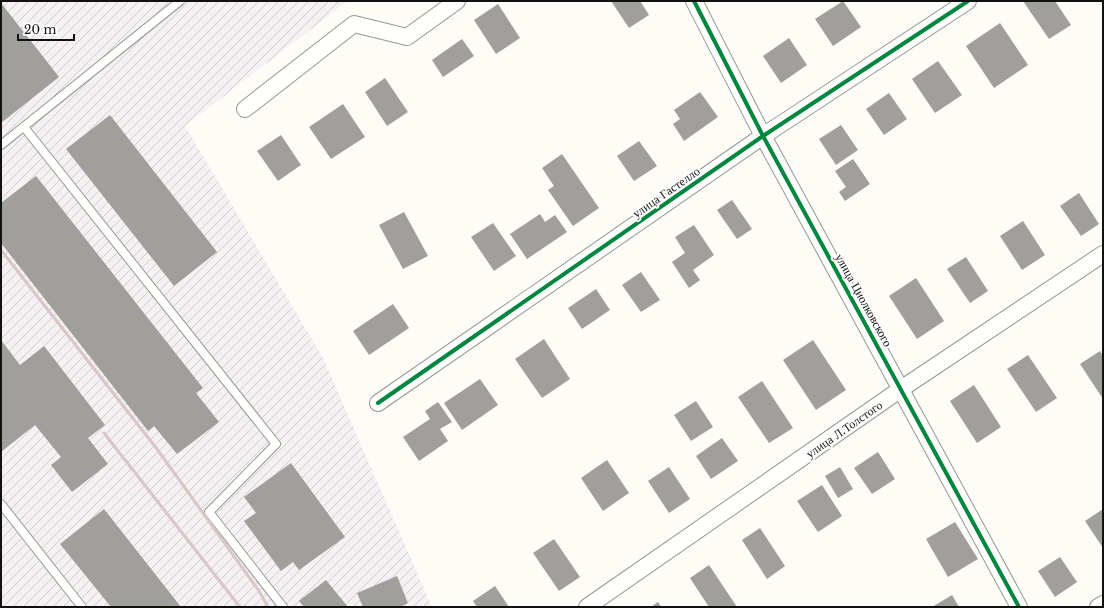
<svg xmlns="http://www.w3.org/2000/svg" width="1104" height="608" font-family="'Libre Baskerville',serif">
	<defs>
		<pattern id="industrial-furrows" width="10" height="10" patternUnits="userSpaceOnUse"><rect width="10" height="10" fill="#f5f0f3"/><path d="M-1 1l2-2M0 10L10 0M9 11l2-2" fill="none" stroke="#d1cdcf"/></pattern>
	</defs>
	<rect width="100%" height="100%" fill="#fdfcf7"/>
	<path fill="url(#industrial-furrows)" d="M1,1h347l-163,125 138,232 109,249h-431z"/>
	<g fill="#a19f9c">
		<path d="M611,1h29l9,14 -20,13z"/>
		<path d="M843,1l18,26 -28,19 -18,-27z"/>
		<path d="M1023,1h32l16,24 -22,14z"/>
		<path d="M1,3l58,74 -58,46z"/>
		<path d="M498,4l22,34 -24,16 -22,-34z"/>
		<path d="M1000,23l28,42 -34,23 -28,-42z"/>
		<path d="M789,38l18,27 -26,18 -18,-27z"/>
		<path d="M462,39l12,17 -31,21 -11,-17z"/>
		<path d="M938,61l24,34 -27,18 -23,-34z"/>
		<path d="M385,78l23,34 -21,14 -22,-34z"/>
		<path d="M700,92l18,25 -34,24 -11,-17 7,-5 -6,-9z"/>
		<path d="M889,93l18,26 -23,16 -18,-26z"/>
		<path d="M343,104l22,33 -34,22 -22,-32z"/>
		<path d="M110,115l107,137 -43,34 -108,-137z"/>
		<path d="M841,125l17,25 -22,15 -17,-26z"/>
		<path d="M281,135l20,30 -23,16 -21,-30z"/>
		<path d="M639,141l18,25 -23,15 -17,-25z"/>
		<path d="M562,154l37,54 -26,18 -25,-36 6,-4 -12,-18z"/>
		<path d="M853,159l17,25 -25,17 -6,-9 7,-5 -11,-16z"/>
		<path d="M36,176l167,212 -7,5 23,29 -42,32 -23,-28 -6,5 -147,-188v-40z"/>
		<path d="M1079,193l20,31 -18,12 -21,-30z"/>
		<path d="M732,200l20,29 -15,10 -20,-29z"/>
		<path d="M404,212l24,44 -25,13 -24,-44z"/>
		<path d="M540,214l5,8 10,-7 12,17 -40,27 -17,-25z"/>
		<path d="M1023,221l22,34 -23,15 -22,-34z"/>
		<path d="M493,223l23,33 -22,15 -23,-34z"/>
		<path d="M694,225l20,30 -21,15 7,10 -11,8 -17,-26 13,-9 -10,-16z"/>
		<path d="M966,257l22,34 -18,12 -23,-34z"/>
		<path d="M641,272l19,28 -19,12 -19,-27z"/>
		<path d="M916,278l28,43 -27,18 -28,-43z"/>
		<path d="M596,289l14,21 -28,19 -14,-21z"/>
		<path d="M393,304l16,24 -40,27 -16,-24z"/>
		<path d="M544,339l26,40 -28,19 -27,-39z"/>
		<path d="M1,340l19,25 24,-19 61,79 -17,13 20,26 -36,28 -21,-27 10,-8 -26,-32 -34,27z"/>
		<path d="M813,340l33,50 -30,20 -33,-50z"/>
		<path d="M1100,351l3,5v43l-23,-35z"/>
		<path d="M1028,355l29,43 -21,14 -29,-43z"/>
		<path d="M480,379l18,26 -36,25 -18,-27z"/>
		<path d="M762,381l31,47 -24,15 -31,-46z"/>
		<path d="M974,385l27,42 -24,16 -27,-42z"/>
		<path d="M696,401l17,26 -22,14 -17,-26z"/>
		<path d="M438,402l14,20 -12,7 8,12 -29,20 -16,-24 27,-18 -5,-8z"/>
		<path d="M722,438l16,23 -27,18 -15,-23z"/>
		<path d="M878,452l17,27 -23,15 -18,-26z"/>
		<path d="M607,460l22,33 -26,18 -22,-33z"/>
		<path d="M291,463l54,74 -46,33 -6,-8 -12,9 -37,-50 12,-8 -12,-16z"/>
		<path d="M669,467l21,32 -21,14 -21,-32z"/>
		<path d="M840,467l13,22 -15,9 -13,-22z"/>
		<path d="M822,485l20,31 -24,16 -21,-31z"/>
		<path d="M104,509l77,98h-70l-51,-63z"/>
		<path d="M1103,509v39l-18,-27z"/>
		<path d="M955,522l23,37 -30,18 -22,-38z"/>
		<path d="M760,528l25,38 -18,13 -25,-39z"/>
		<path d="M554,539l26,38 -21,14 -26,-38z"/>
		<path d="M1060,557l17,25 -22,15 -17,-26z"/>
		<path d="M709,565l28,42h-28l-19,-29z"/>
		<path d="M397,576l11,27 -8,4h-37l-6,-14z"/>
		<path d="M326,580l22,27h-44l-5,-6z"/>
		<path d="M495,586l14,21h-32l-4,-6z"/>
		<path d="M952,595l7,12h-27z"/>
		<path d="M658,602l3,5h-10z"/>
	</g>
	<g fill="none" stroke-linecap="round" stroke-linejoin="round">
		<g stroke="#979795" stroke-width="10">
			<g id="service">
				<path d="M24,127l252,317 -67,68 74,95"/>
				<path d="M1,145l179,-144"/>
				<path d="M1,504l81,103"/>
			</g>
		</g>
		<g stroke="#979795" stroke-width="18">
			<g id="minor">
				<path d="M694,1l69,135 256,471"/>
				<path d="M245,109l109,-85 53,13 50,-36"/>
				<path d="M378,403l385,-267 205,-135"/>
				<path d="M587,607l314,-218 202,-135"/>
				<path d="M1098,607l5,-3"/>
			</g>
		</g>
		<use href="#service" stroke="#fffffe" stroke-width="8"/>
		<use href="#minor" stroke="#fffffe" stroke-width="16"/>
		<g stroke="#d9c6c7" stroke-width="3">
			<path d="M1,250l156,199 102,142 9,16"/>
			<path d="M104,433l136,174"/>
		</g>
		<g stroke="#fff" stroke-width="6">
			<g id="cycleway">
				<path d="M694,1l69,135 256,471"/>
				<path d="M378,403l385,-267 205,-135"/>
			</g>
		</g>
		<use href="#cycleway" stroke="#00873e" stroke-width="4"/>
	</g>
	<g text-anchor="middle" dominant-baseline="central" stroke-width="4" stroke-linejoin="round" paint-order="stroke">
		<g font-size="12" fill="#111" stroke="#fff">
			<text transform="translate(666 192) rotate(-35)">улица Гастелло</text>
			<text transform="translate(864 300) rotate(61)">улица Циолковского</text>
			<text transform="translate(844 429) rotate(-35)">улица Л.Толстого</text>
		</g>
	</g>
	<rect width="1104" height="608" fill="none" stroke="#111111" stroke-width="4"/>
	<path d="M18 34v6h56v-6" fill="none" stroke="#111111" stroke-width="2"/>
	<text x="24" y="34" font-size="12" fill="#111111" stroke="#ffffff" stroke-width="3" paint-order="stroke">20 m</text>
</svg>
